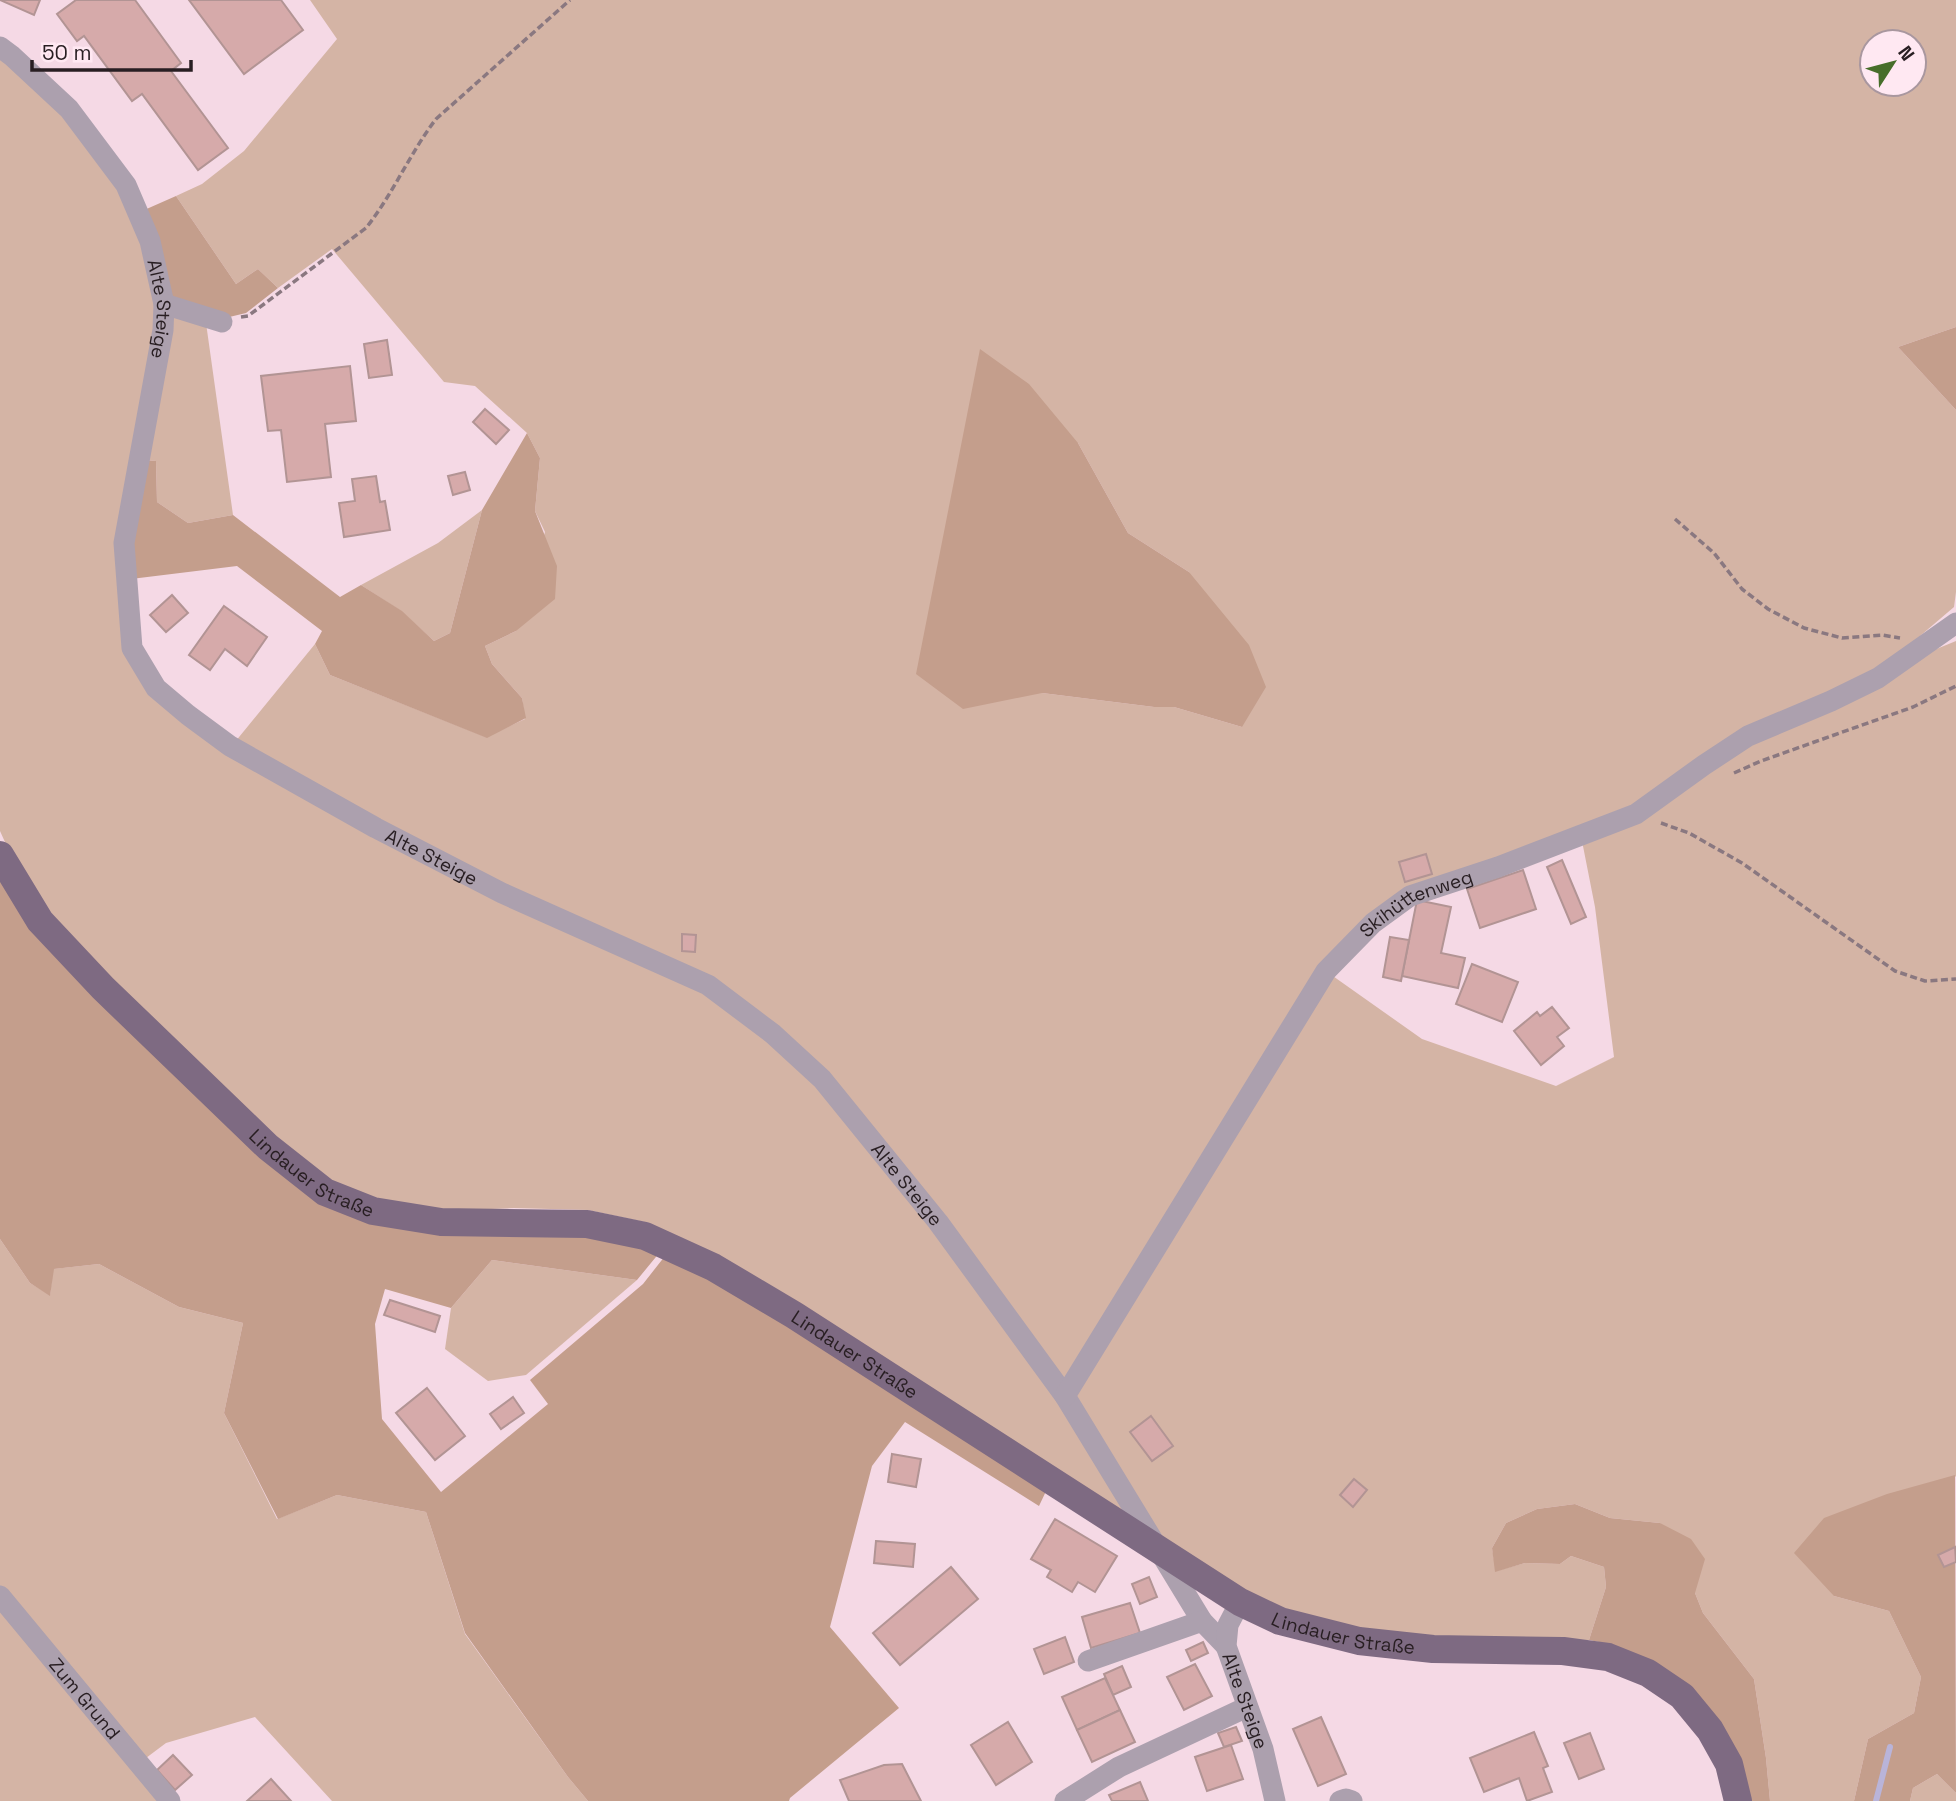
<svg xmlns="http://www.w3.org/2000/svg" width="1956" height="1801" font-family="'Space Grotesk',sans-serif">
	<rect width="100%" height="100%" fill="#f5d9e5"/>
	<g fill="#d4b4a5" fill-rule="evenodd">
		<path d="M310,0h1646v327l-58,20 58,63v182l-2,15 -34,29 14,14 22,-9v835l-122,120 55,15 32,66 -7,36 -46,26 -14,62h-84l-4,-43 -12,-79 -51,-66 -8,-20 -35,-70 -50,-5 -35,-14 -38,5 -31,14 -14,25 4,23 29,-8 35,1 11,-8 33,11 2,20 -17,53 -156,-2 -73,-7 -76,-20 -39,-20 -83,-52 -91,-144 -295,-363 -541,-290 80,-98 15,31 156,62 39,-18 -3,-21 -30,-34 -7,-18 31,-15 29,-99 -10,-21 5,-53 -13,-25 -52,-47 -31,-4 -112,-133 -54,39 -20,-19 -22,15 -60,-88 26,-12 42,-33 93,-112zM1872,42h42v42h-42zM1078,443l50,90 61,39 53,155 -68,-20h-20l-112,-14zM1582,841l13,66 19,150 -58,29 -134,-47 -92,-65 83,-76z"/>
		<path d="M0,54l64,58 58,74 13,33 23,85 -32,343 59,72 521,272 113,91 241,317 75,120 -486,-296 -61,-13 -74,-2 -72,3 -65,-11 -49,-18 -55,-42 -224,-225 -40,-64 -9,-20z"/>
		<path d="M170,311l36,12 27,192 -45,8 -31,-21 -1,-41 -12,-1z"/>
		<path d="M482,510l-32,123 -16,8 -33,-30 -40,-26 77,-42z"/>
		<path d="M0,1239l30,44 20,12 3,-26 46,-5 80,43 64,16 -19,90 53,106 60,-24 89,17 39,122 103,143 20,24h-256l-77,-84 -89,26 -24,18 -142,-172z"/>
		<path d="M492,1260l145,20 -111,95 -38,6 -43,-32 6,-41z"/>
		<path d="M0,1602l157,199h-157z"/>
		<path d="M1937,1774l19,19v8h-46l3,-13z"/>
	</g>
	<g fill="#c49e8c">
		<path d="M176,196l60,88 22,-15 20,19 -32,25 -25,6 -52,-17 -27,-91z"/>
		<path d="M1956,327v83l-58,-63z"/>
		<path d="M980,349l49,35 49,59 50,90 61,39 60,73 17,42 -24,40 -68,-20h-20l-112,-14 -79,16 -47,-35z"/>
		<path d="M527,433l13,25 -5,53 22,55 -2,33 -39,32 -31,15 7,18 30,34 4,20 -39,20 -157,-63 -15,-31 7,-13 -85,-65 -106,13 -3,-35 16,-84 12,1 1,41 31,21 45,-8 107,82 21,-12 41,26 32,30 16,-8 32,-123z"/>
		<path d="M0,873l324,328 260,32 76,19 -23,28 -145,-20 -41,48 -66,-19 -10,35 7,95 59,73 107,-88 -18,-24 113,-96 22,-28 46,20 337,211 -9,19 -134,-84 -33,44 -42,161 69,81 -109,90 -1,3h-201l-20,-24 -103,-144 -39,-121 -89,-17 -59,24 -54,-106 19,-90 -64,-16 -80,-43 -45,5 -4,27 -20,-13 -30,-44z"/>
		<path d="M1955,1475l1,318 -19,-19 -24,14 -3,13h-56l14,-62 46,-26 7,-36 -32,-66 -55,-15 -40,-43 30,-35 63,-24z"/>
		<path d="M1575,1504l35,14 50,5 31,16 14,20 -10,34 8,20 51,66 12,79 4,43h-23l-11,-40 -127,-117 -20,-4 17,-53 -2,-20 -33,-11 -11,8 -35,-1 -30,9 -3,-24 14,-25 31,-14z"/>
	</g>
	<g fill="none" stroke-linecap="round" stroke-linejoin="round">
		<path stroke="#b9b4d9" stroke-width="6" d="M1876,1801l14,-54"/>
	</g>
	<g fill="#d6aaaa" stroke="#b29494" stroke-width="2">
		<path d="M0,0h40l-6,15z"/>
		<path d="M76,0h59l46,63 -10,8 57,77 -30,22 -56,-76 -10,7 -48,-65 -7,5 -20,-27z"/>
		<path d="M189,0h92l22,30 -59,44z"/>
		<path d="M387,340l5,35 -23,3 -5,-34z"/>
		<path d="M350,366l6,55 -31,3 6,53 -44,5 -6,-52 -13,1 -7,-55z"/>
		<path d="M485,409l24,21 -13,14 -23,-22z"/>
		<path d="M465,472l5,18 -17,5 -5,-19z"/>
		<path d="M376,476l4,26 5,-1 5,29 -46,7 -5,-34 16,-2 -3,-22z"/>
		<path d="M172,595l16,18 -22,19 -16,-17z"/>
		<path d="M224,606l43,31 -20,29 -22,-17 -15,21 -21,-15z"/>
		<path d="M1426,854l6,20 -27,8 -6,-20z"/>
		<path d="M1562,860l24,57 -15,7 -24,-57z"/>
		<path d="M1523,870l13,39 -56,19 -13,-39z"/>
		<path d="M1417,900l34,7 -10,46 24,5 -7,30 -56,-12z"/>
		<path d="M682,934l14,1 -1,17 -13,-1z"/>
		<path d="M1390,937l19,3 -8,41 -18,-4z"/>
		<path d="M1472,964l46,18 -16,40 -46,-18z"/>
		<path d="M1552,1007l17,21 -12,9 7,9 -23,19 -27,-34 23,-19 3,4z"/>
		<path d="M390,1300l50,16 -5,16 -51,-17z"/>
		<path d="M427,1388l38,48 -30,24 -39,-47z"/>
		<path d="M513,1397l11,16 -23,16 -11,-15z"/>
		<path d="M1151,1416l22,30 -21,15 -22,-29z"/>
		<path d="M892,1454l29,5 -5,28 -28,-5z"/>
		<path d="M1354,1479l13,11 -14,17 -13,-12z"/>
		<path d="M1055,1519l62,37 -22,36 -17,-10 -6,10 -25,-15 4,-7 -20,-11z"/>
		<path d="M876,1541l39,3 -2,23 -39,-4z"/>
		<path d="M1955,1547l1,15 -12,5 -6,-12z"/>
		<path d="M951,1567l27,32 -78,66 -27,-32z"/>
		<path d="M1149,1577l8,20 -17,7 -8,-20z"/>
		<path d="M1130,1603l10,30 -49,15 -9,-31z"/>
		<path d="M1065,1637l9,25 -30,12 -10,-25z"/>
		<path d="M1203,1642l5,11 -17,8 -5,-11z"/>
		<path d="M1195,1664l17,32 -28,14 -17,-33z"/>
		<path d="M1122,1666l9,21 -18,8 -9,-21z"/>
		<path d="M1105,1678l15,32 -43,20 -15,-33z"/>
		<path d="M1120,1710l15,32 -43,20 -15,-32z"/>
		<path d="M1321,1717l25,57 -28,12 -25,-57z"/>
		<path d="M1008,1722l24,40 -36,23 -25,-40z"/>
		<path d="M1236,1727l6,14 -18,6 -6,-14z"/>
		<path d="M1534,1732l14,34 -5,2 9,24 -25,9 -8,-23 -35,14 -14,-34z"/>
		<path d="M1590,1733l14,36 -25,10 -15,-36z"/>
		<path d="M1231,1745l12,34 -36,12 -12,-34z"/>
		<path d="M173,1755l19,20 -17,15 -18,-20z"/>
		<path d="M902,1764l19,37h-72l-9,-21 44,-15z"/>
		<path d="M271,1779l20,22h-44z"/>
		<path d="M1140,1782l8,19h-36l-3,-6z"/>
	</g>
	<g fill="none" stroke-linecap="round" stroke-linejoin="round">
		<g stroke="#8a7880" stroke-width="3.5" stroke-dasharray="7 3.5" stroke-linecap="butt">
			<path d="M241,317l7,-1 118,-88c27,-34 44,-75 70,-109l134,-119"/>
			<path d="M1675,519l39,34 28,36 26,20 36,19 38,10 40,-3 18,3"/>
			<path d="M1734,773l27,-12 152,-54 43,-21"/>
			<path d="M1661,823l28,10 53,30 153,108 30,10 31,-2"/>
		</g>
		<g stroke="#aca0ae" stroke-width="21">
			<path id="s1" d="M0,47l12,9 57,53 57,76 24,56 14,63 -1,26 -39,213 8,105 24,40 32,27 42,31 146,82 126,65 206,92 65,49 49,45 116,143 127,174 137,225 24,25"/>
			<path d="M164,304l58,18"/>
			<path id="s2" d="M1065,1396l261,-425 47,-48 37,-27 88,-29 138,-53 68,-49 44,-29 83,-35 47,-23 78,-55"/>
			<path id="s3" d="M0,1596l170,205"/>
			<path id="s4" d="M1240,1602l-12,23 -2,21 37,103 12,52"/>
			<path d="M1088,1661l114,-40"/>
			<path d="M1065,1801l54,-34 128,-60"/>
			<path d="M1340,1801l6,-2 6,2"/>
		</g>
		<path stroke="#7e6a82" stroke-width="28" id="s5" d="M0,855l40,66 63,67 165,159 57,45 48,19 68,11 146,2 58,12 68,31 81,48 446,287 40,19 79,20 74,8 130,2 45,6 40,16 34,23 28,34 19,34 9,37"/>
	</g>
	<g text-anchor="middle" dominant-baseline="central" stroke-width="7" stroke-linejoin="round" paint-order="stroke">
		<g font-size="19" fill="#281e22" stroke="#ffe8f2">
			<text stroke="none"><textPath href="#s1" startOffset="318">Alte Steige</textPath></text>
			<text stroke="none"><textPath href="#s1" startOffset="1032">Alte Steige</textPath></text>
			<text stroke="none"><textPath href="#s2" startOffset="614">Skihüttenweg</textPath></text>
			<text stroke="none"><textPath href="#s5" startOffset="450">Lindauer Straße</textPath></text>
			<text stroke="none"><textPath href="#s1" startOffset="1620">Alte Steige</textPath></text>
			<text stroke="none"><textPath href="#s5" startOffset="1038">Lindauer Straße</textPath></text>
			<text stroke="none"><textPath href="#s5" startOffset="1605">Lindauer Straße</textPath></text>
			<text stroke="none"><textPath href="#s3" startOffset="133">Zum Grund</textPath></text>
			<text stroke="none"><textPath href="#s4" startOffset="105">Alte Steige</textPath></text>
		</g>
	</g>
	<g transform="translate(1893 63) rotate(54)"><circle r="33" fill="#ffe8f2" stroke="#a9979f" stroke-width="2"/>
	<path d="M0-5L12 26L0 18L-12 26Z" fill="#476e2a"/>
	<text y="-10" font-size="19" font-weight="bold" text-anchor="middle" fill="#281e22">N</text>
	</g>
	<path d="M32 60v10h159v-10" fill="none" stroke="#281e22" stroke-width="3.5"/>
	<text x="42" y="60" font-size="21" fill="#281e22" stroke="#ffe8f2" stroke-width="5" paint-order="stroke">50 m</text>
</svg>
